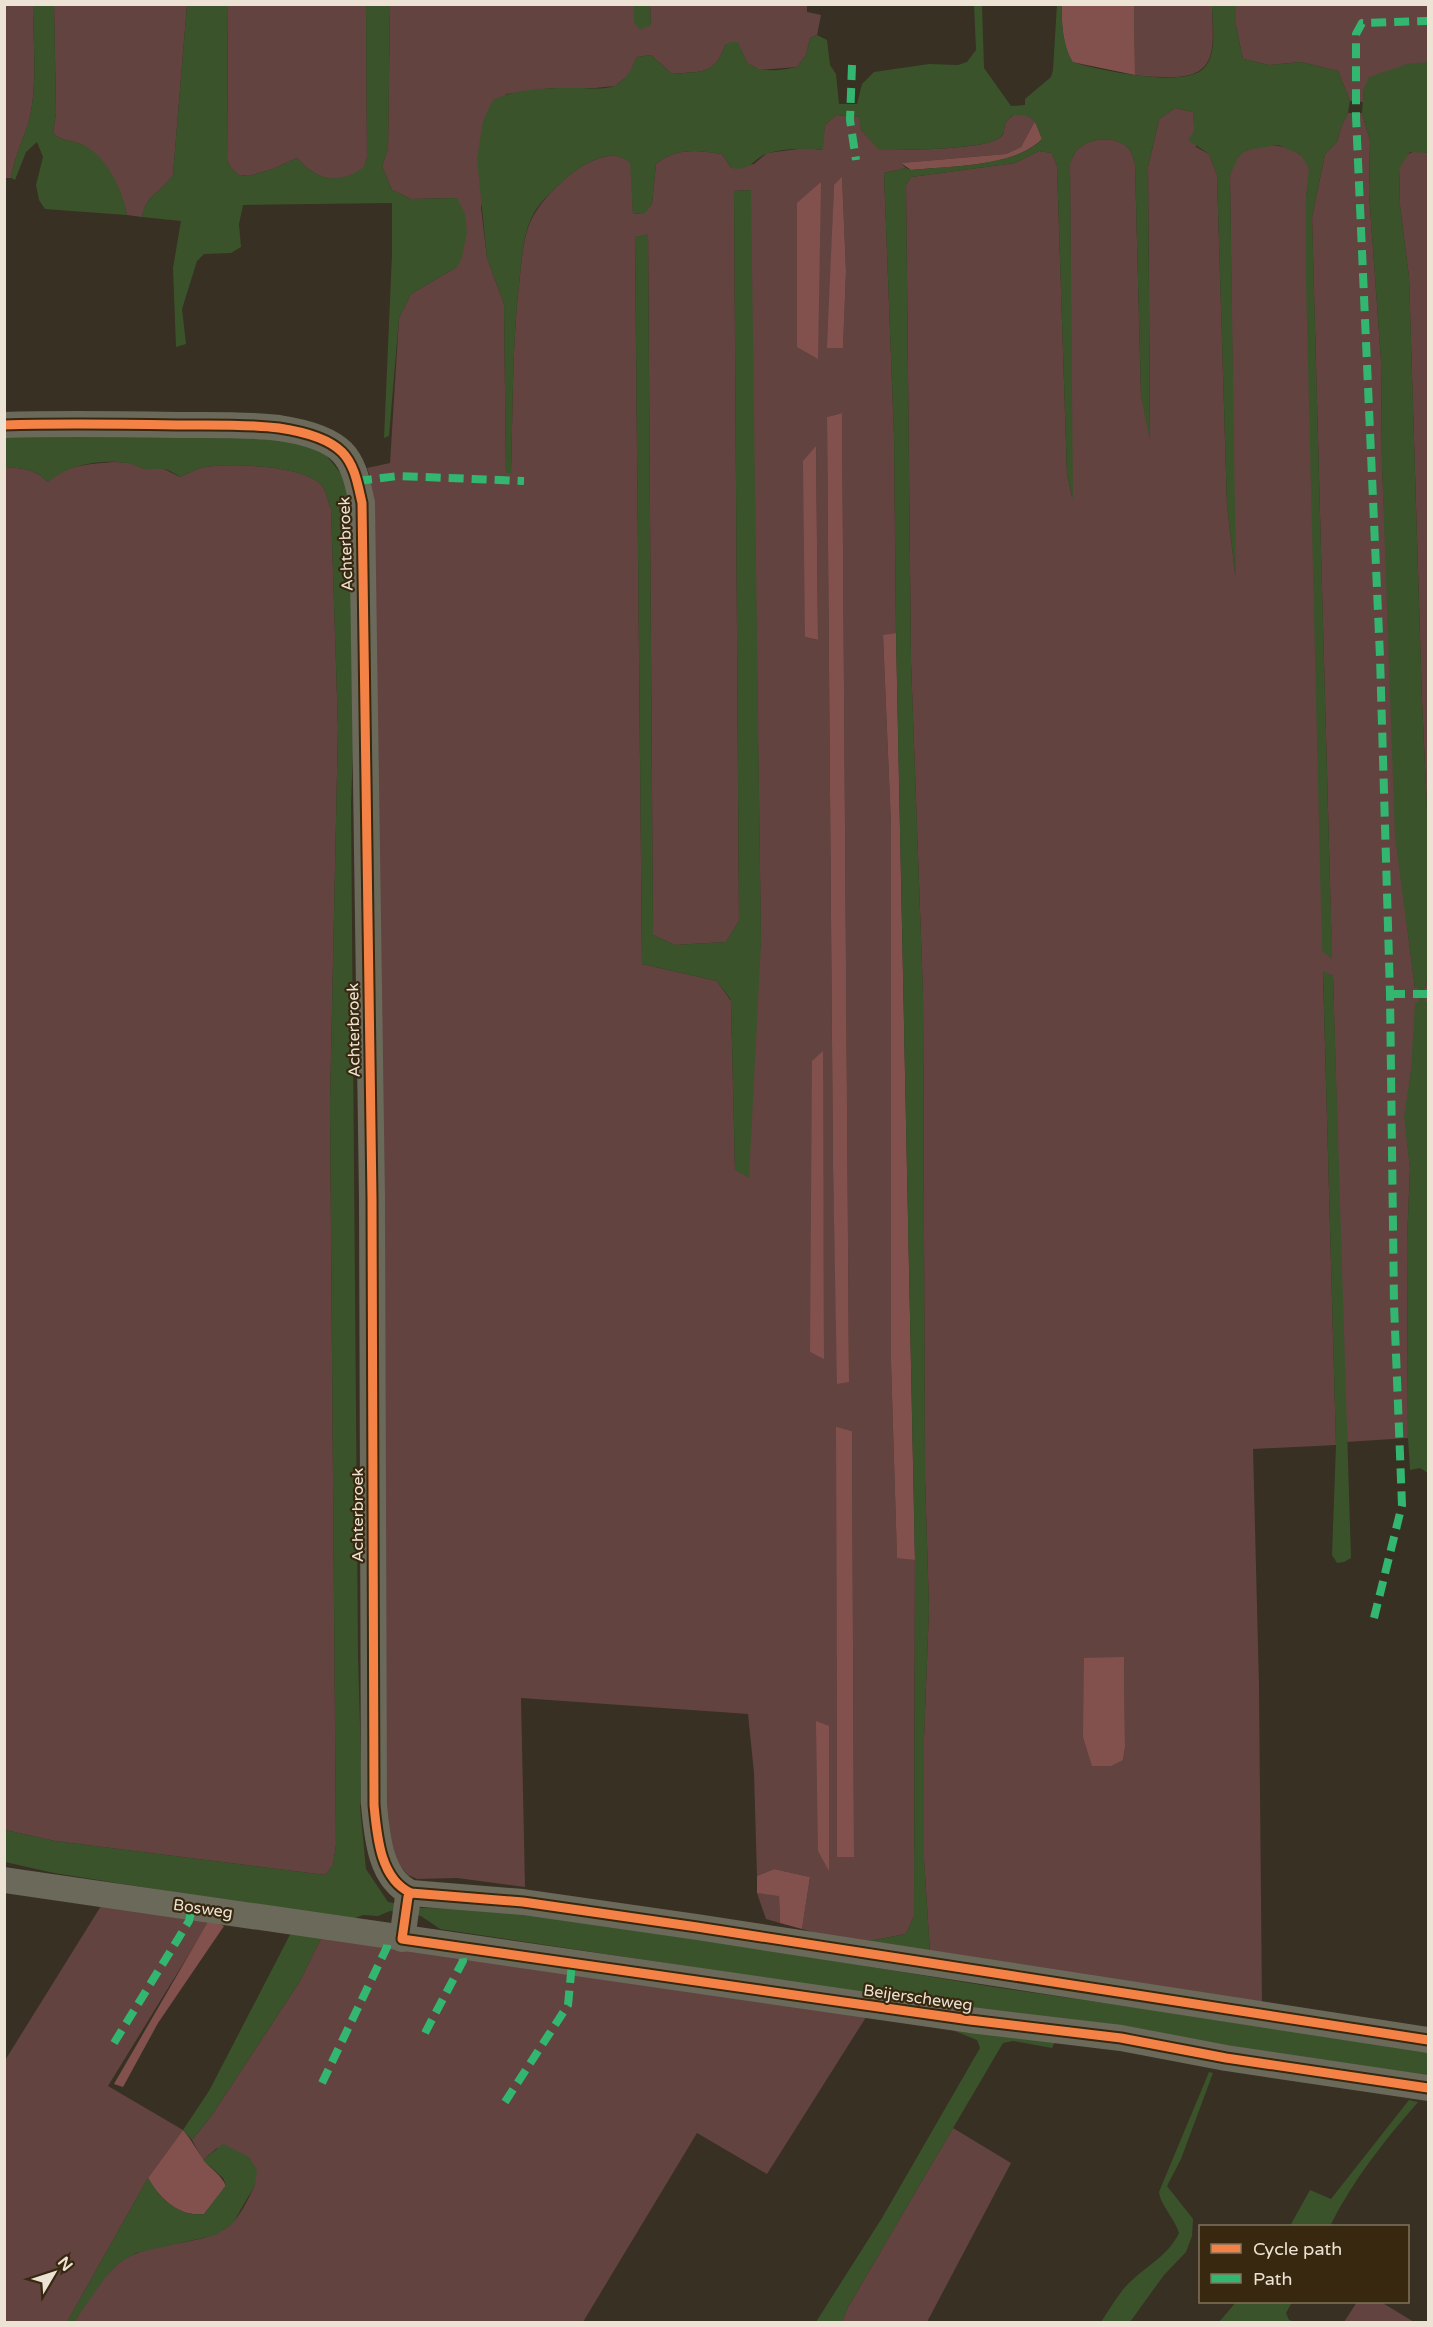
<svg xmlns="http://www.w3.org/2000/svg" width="1433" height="2327" font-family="'Varela Round',sans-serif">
	<rect width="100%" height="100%" fill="#383022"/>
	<g fill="#624340" fill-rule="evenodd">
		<path d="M4,5h29c0,37 5,79 -4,116 -6,19 -15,37 -18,57h-7z"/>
		<path d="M54,5h133l-14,170c-12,18 -27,19 -31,42l-15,-2c-4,-23 -22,-58 -44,-70 -10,-5 -21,-3 -30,-12l3,-20z"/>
		<path d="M228,5h138l1,152 -3,11c-27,17 -46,13 -67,-10l-24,11 -24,7 -10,-1 -8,-7 -4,-8z"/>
		<path d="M390,5h244v17l17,3 -1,-20h157v7l14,3 -4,20 -7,3 -4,17 -9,12 -37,3 -13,-7 -9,-20 -13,2c-10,31 -25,26 -53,29l-21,-19 -14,2 -8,18 -14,11 -20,2h-43l-46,6 -25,113 6,51 17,46 2,168h5c2,-65 1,-132 9,-197 2,-20 4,-45 15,-62 11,-18 31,-37 49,-48 16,-8 32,-15 47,-2l2,51 11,-1 8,-9 4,-40c20,-17 42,-14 66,-10l9,14 23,-4 13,-11 39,-5 16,2 3,-25 11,-10 24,2 1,13 19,20c22,0 104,0 119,-12 7,-4 4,-10 7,-16 2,-3 5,-4 7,-7h14l8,6 -14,26 -15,7 -105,9 5,5 -22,5 10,262 2,198 -13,3 8,189v537l6,195 18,3 -1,356 -8,18 -37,7 -43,-5 -24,-7 8,-52 -36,-8 -17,7 -3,-103 -6,-59 -227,-16 4,189 -68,-9 -40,1 -9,-4 -13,-15 -8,-20 -14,-1315 -3,-49 -3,-8 23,-5 9,-145 12,-24 46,-27v-69l-46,1 -19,-9 -10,-24 6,-17zM842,178l4,93 -3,76 -15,1 6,-162zM750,190l11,752 -26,228 -4,-169 -14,-20 -75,-17 -7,-727 13,-2 5,700 22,10 51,-3 13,-21 -5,-730zM842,413l7,968 -11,2 -5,-218 -6,-748zM816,446l2,194h-1l-12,-3zM822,1051l2,307 -14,-6zM836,1428l16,3 2,426h-17z"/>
		<path d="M1134,5h78c0,35 10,72 -39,72 -13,0 -25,0 -38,-2z"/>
		<path d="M1236,5h192v57l-64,26 -1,14 -13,-1 -12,-30 -37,-9 -32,3 -26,-6 -7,-33z"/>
		<path d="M1175,108l18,4 3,35 13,7 8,21 10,330 8,68 -5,-398c3,-7 5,-15 11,-21 16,-14 63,-12 68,15 1,8 -2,20 -3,28l26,761 -20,-741 13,-63 12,-12 4,-15 7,-14h14l8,28 -1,52 12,167 1,105 7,161 17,292 9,70h10l3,-12v26l-17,69 -6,46 5,52 -3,73 1,196 -62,4 -13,-466 -10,-4 13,473 -83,4 6,236 3,321 -332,-53 -6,-93v-123l5,-128 -4,-131 -2,-484 -12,-332 -5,-477 5,-8 104,-14 24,-12 13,2 5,13 10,308 5,22 -2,-333c2,-4 4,-10 7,-13 12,-12 37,-15 50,-3 5,4 6,11 8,17l6,231 9,42 -2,-270 11,-48zM1084,1658h40l1,89 -2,13z"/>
		<path d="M1415,151l13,2v677l-6,-128 -13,-425 -9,-71 -1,-38 7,-13z"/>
		<path d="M115,462l15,1 14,6 16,-2 20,10c7,-3 14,-7 21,-9 24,-6 108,-3 122,19 4,6 5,15 8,22l7,218 -8,378 6,740 -3,20 -8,10 -270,-34 -50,-11 -1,-1363c18,1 31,2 44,15 19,-18 42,-18 67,-20z"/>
		<path d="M757,1893l22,2 1,28 -14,-4z"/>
		<path d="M106,1898l107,17 -105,171 75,44 -35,48 -81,144h-62l-1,-260z"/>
		<path d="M324,1932l544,82 -101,160 -70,-41 -114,189h-509c13,-19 26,-43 44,-58 31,-26 92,-15 116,-43 9,-10 15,-24 21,-36l-38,-37 -14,12 -11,-20 20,-25 88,-134z"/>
		<path d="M953,2128l58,35 -84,159h-85l6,-15z"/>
		<path d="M1357,2302h24l33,20h-70z"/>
	</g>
	<g fill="#82514e">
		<path d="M1062,5h72l1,70 -63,-13c-9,-15 -11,-40 -10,-57z"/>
		<path d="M1035,121l7,18c-27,28 -93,27 -131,31l-10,-7 105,-9 15,-7z"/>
		<path d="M842,177l4,94 -3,77h-16l7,-163z"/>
		<path d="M821,182l-3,177 -21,-12v-144z"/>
		<path d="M842,413l7,969 -12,2 -4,-219 -6,-748z"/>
		<path d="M816,446l2,194 -13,-3 -2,-176z"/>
		<path d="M896,633l19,927 -18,-2 -6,-196v-537l-8,-190z"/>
		<path d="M823,1051l1,308 -14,-7 2,-291z"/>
		<path d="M836,1427l16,4 2,426h-17z"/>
		<path d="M1124,1657l1,90 -2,13 -12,6h-19l-9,-29 1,-79z"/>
		<path d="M816,1721l13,5v145l-11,-20z"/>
		<path d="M774,1869l36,8 -8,52 -22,-6 -1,-27 -22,-3v-17z"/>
		<path d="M209,1920l15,6 -66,97 -35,64 -9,-3z"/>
		<path d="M183,2130c8,9 13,19 20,29 7,10 18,15 23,27l-22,28c-25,3 -44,-15 -56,-36z"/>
	</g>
	<g fill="#3b532b">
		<path d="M974,4l8,1 2,63 27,38 14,-1v-6l26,-22 2,-7 4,-66 5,1c-1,17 1,42 11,57 25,8 112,27 131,6 14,-14 8,-45 8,-63h24v21l7,33 26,6 32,-3 37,9 12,30 -2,12 -7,14 -4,15 -12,12 -13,63 20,742 -10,-8 -16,-672v-82l3,-29 -9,-14 -22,-9 -31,5 -8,6 -9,19 6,406 -9,-76 -10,-330 -8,-21 -21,-14 6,-9 -1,-19 -18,-4 -16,11 -11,48 2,275 -9,-47 -6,-231c-2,-6 -3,-13 -8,-17 -13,-12 -38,-9 -50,3 -3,3 -5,9 -7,13l3,337 -6,-26 -10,-308 -5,-13 -13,-2 -24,12 -104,14 -5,8 5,477 12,332 2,484 4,131 -5,128v123l6,93 -61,-12 37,-7 8,-18 1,-356 -19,-927 -2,-198 -10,-262 22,-5 5,2c37,-4 105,-3 131,-31 -7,-19 -8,-24 -29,-24 -2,3 -5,4 -7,7 -3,6 0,11 -7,16 -15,12 -98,12 -120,12l-18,-20 -2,-13 -23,-2 -11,10 -2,25c-17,-2 -37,-2 -54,3 -16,4 -16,19 -38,15l-9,-14c-24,-4 -46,-7 -66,10l-4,40 -7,9 -12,1 -3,-51c-13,-12 -28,-7 -42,0 -18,10 -43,32 -54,50 -10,17 -12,42 -14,62 -8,65 -7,132 -9,198h-5l-2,-169 -17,-46 -10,-99 6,-38 10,-21c25,-12 56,-12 84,-12 11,0 27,2 37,-2 13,-6 18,-18 23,-29l14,-2 21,19c28,-3 43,2 53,-29l6,-3h7c3,6 5,13 8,18 10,15 36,10 51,7l9,-12 4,-17 7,-3 10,5 3,25 6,9 3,30h18l5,-20 12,-12 55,-8 29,1 9,-3 9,-12z"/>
		<path d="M33,5h21l2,108 -3,20c9,9 20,7 30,12 24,11 40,46 44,70l-82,-6 -6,-9 -3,-15 7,-28 -6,-15 -11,10 -11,28 -4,-2c3,-20 12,-38 18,-57 9,-37 4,-79 4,-116z"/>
		<path d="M187,5h41l-1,155 4,8 8,7 10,1 24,-7 24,-11c21,23 41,27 67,9l3,-10 -1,-152h24l-2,144 -6,17 10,24 19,9 46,-1 8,16 2,18 -5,25 -5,10 -46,27 -12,24 -10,118 -5,2 8,-184v-51l-149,2 -4,19 2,23 -10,6 -27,1 -7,7 -15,48 4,35 -10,3 -3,-79 8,-47 -39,-4c4,-23 19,-24 31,-42z"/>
		<path d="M634,5h16l1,20 -11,5 -6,-8z"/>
		<path d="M1428,62v91l-18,-1 -11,16 1,38 9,71 13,425 6,128v146l-3,12h-10l-20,-151 -13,-372 -1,-105 -12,-167 1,-52 -8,-28 2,-25 5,-11 38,-13z"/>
		<path d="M751,190l10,752 -12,236 -14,-8 -4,-170 -14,-19 -75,-17 -7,-727 13,-3 5,701 22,10 51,-3 13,-21 -5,-730z"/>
		<path d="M5,434l234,1 64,6 18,8 26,32 6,31 1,212 -3,79 7,851 4,143 -2,10 6,62 22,33 34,6 94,1 478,78 434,63v28l-988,-149 -19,-13 -31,-5 -12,5 -15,-1 -13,5 -296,-47 -49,-11v-32l50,11 270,34 8,-10 3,-20 -6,-740 8,-378 -7,-218c-3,-7 -4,-16 -8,-22 -14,-22 -98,-25 -122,-19 -7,2 -14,6 -21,9 -18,-12 -17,-7 -35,-8 -6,-1 -12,-5 -18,-6 -26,-4 -59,1 -79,19 -13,-13 -26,-14 -44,-15z"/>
		<path d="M1323,971l10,5 18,582 -7,4 -7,1 -5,-8 4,-110z"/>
		<path d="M1415,1002h13v471l-8,-5 -10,2 -2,-32 -1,-196 3,-73 -6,-52 7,-46z"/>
		<path d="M294,1927l30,5 -24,49 -88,134 -20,25 -9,-10 26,-39z"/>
		<path d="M952,2030l104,10 -4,8 -39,-7 -10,2 -155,264 -6,15h-26l66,-104 98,-170 -3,-8z"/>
		<path d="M1209,2072l4,1 -32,86 -14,27 26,33 -1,17 -6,16 -22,23 -34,47h-29c9,-13 17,-28 28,-39 17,-17 39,-27 50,-50 -4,-14 -19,-29 -20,-41z"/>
		<path d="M1409,2100l9,2c-34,39 -65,78 -88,124h-40l20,-36 21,9z"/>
		<path d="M223,2144l26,13 8,13 -2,15 -22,38 -17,12 -80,18 -17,10 -15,16 -30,43h-7l81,-144c12,21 31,39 56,36l22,-29 -3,-7 -20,-18z"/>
		<path d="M1236,2302h56l-6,11 3,7 6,2h-76z"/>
	</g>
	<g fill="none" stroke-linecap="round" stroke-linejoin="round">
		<path stroke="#3b532b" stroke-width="6" d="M1421,988l1,14"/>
		<g stroke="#6b695a" stroke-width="26">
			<path d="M4,425c59,-2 116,-1 174,0 34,0 68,-1 101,3 20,3 48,9 63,24 13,13 16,34 20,51l10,695 2,607c3,31 6,74 37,88l112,9 174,25 731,113"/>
			<path d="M4,1880l966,140 151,18 105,20 202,30"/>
			<path d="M402,1939l6,-42 3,-4"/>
		</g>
		<g stroke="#33b770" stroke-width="8" stroke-dasharray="15 8" stroke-linecap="butt">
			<path d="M852,65l-2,55 6,40"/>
			<path d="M357,481l41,-5 126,5"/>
			<path d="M1390,994h38"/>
			<path d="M1374,1618l28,-113 -8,-201 -4,-310 -10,-337 -24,-541v-82l6,-11 66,-2"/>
			<path d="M425,2033l38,-72 -2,-14"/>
			<path d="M114,2043l75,-122 3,-13"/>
			<path d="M322,2083l65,-136 1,-10"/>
			<path d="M505,2102l63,-97 4,-42"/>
		</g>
		<g stroke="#37280f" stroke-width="13">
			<g id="cycleway">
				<path d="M4,425c59,-2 116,-1 174,0 34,0 68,-1 101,3 20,3 48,9 63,24 13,13 16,34 20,51l10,695 2,607c3,31 6,74 37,88l112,9 174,25 731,113"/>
				<path d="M411,1893l-3,4 -6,42 568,81 151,18 105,20 202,30"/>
			</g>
		</g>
		<use href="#cycleway" stroke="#f48246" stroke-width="9"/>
	</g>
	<g text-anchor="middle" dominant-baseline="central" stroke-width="4.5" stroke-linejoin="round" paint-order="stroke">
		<g font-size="16" fill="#ede3d5" stroke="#37280f">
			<text transform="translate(346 544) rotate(-92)">Achterbroek</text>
			<text transform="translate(354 1030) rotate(-91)">Achterbroek</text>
			<text transform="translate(358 1515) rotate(-90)">Achterbroek</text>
			<text transform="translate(203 1909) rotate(8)">Bosweg</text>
			<text transform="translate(918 1998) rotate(8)">Beijerscheweg</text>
		</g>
	</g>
	<rect width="1433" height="2327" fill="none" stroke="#ede3d5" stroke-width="12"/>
	<rect x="1199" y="2225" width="210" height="78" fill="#37280f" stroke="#80735e" stroke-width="1.5"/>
	<rect x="1211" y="2244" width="30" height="9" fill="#f48246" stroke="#80735e" stroke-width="1.5"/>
	<text x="1253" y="2255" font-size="18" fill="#ede3d5">Cycle path</text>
	<rect x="1211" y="2274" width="30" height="9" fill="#33b770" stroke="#80735e" stroke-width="1.5"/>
	<text x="1253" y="2285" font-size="18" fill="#ede3d5">Path</text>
	<g transform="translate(54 2273) rotate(51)" stroke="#37280f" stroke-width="4.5" paint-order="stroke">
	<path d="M0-4.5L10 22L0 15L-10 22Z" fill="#ede3d5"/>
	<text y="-9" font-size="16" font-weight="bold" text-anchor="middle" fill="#ede3d5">N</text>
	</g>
</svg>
